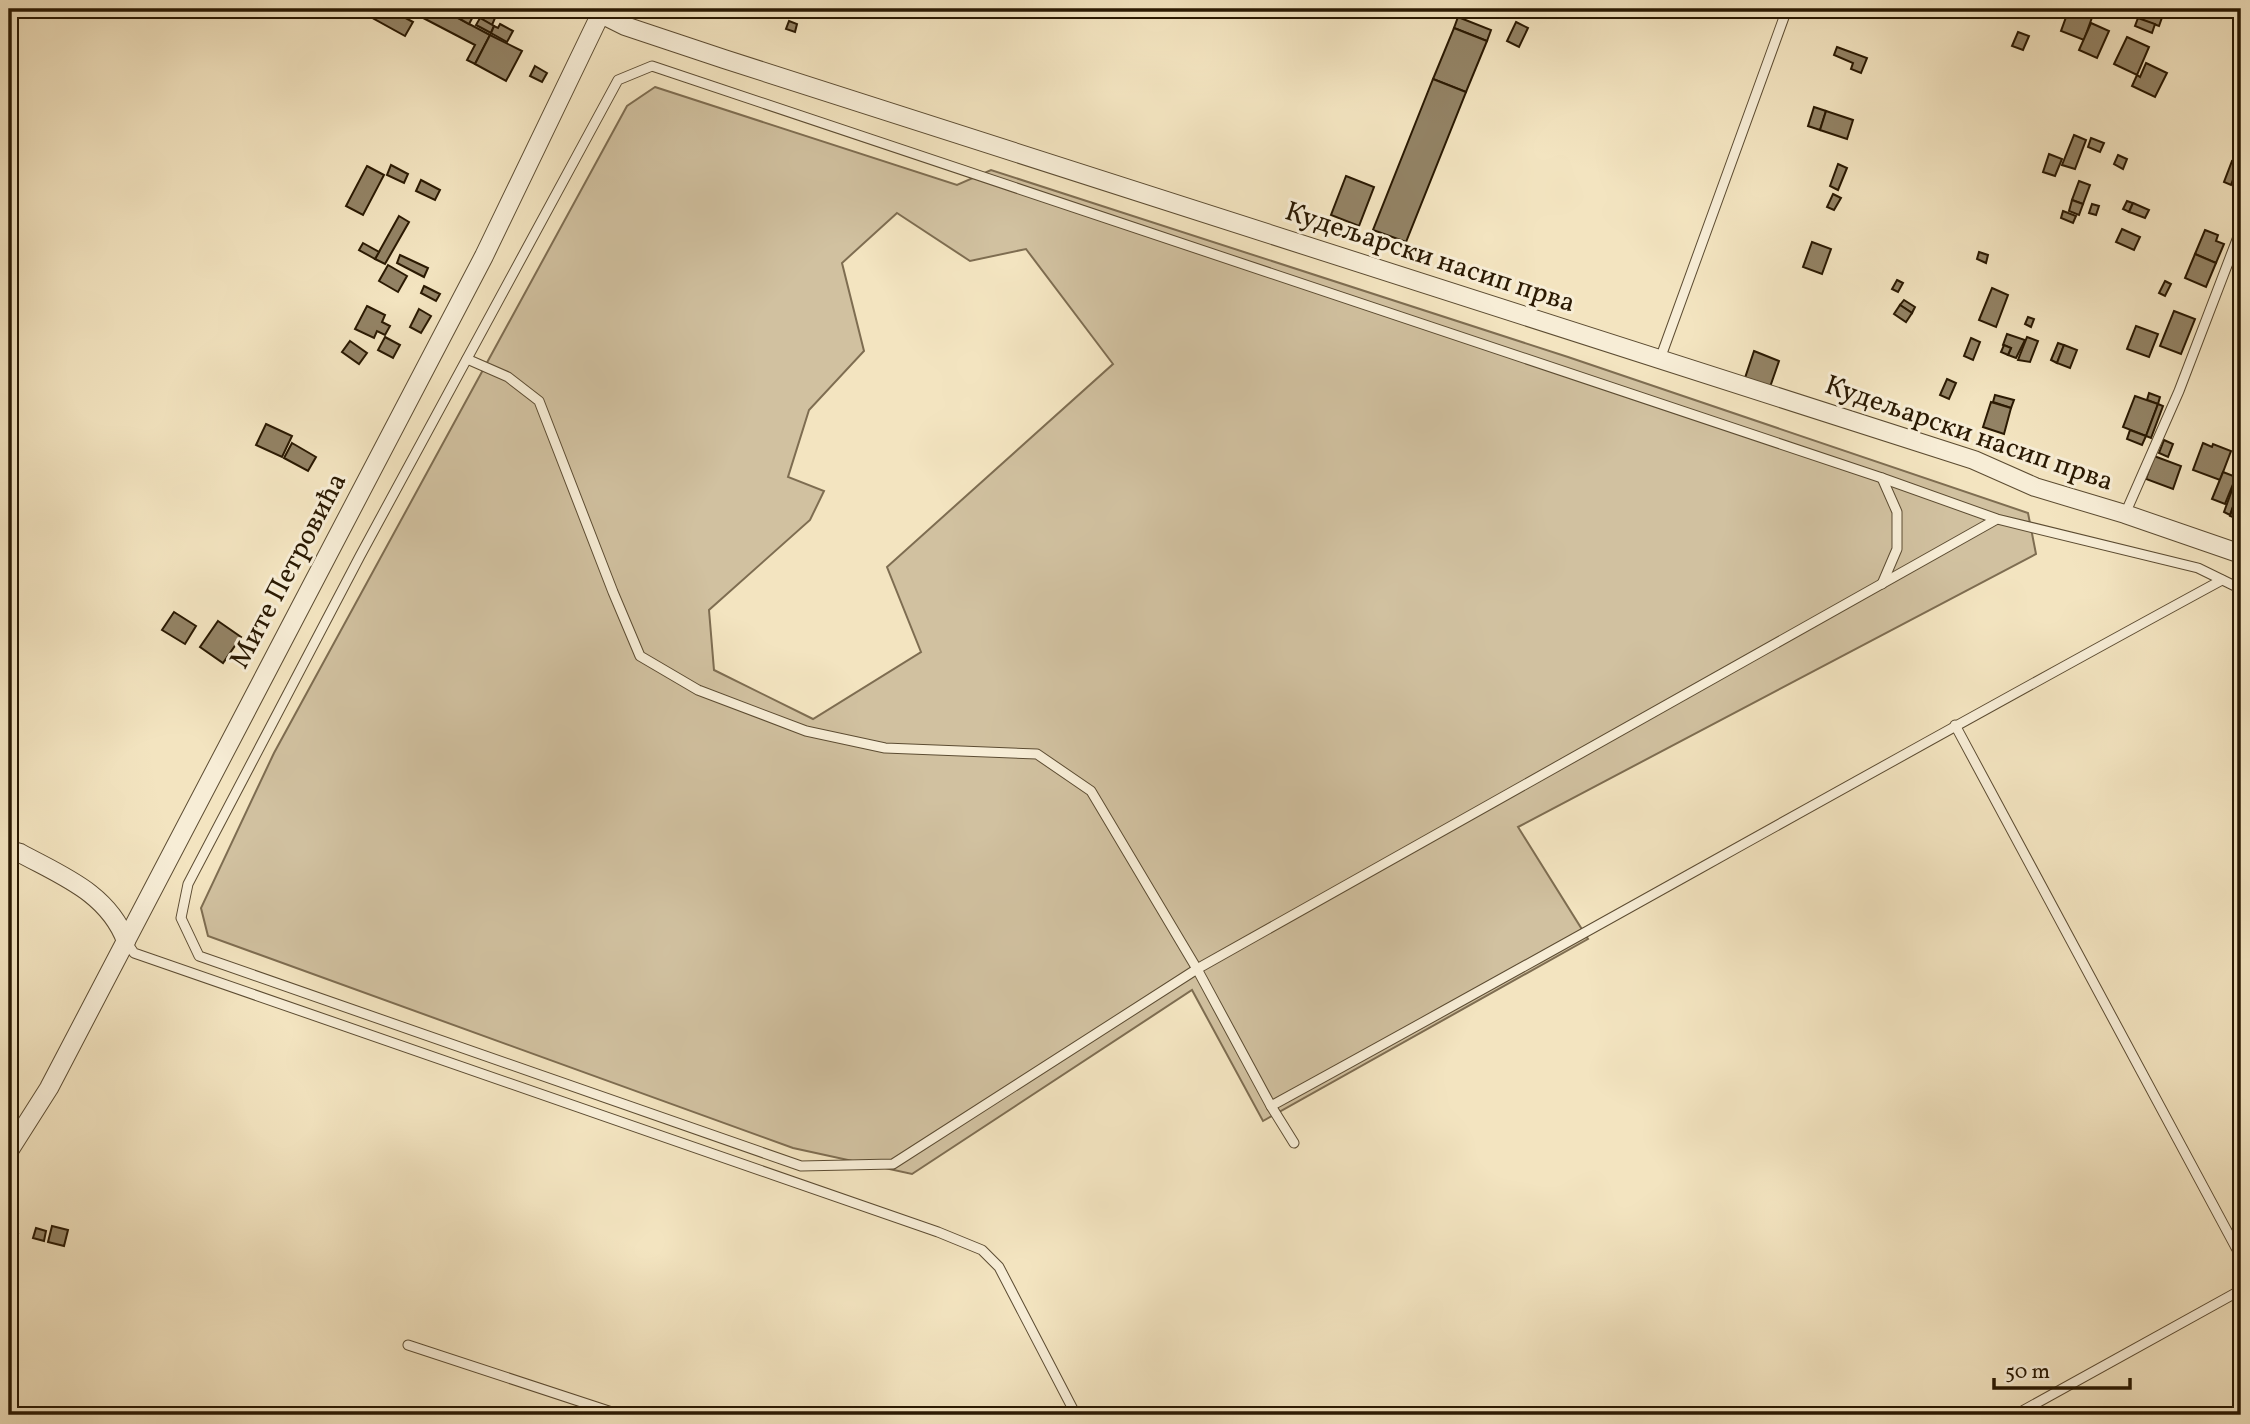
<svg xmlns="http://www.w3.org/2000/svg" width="2250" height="1424" font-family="Vollkorn,serif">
	<rect width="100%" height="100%" fill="#f3e4c0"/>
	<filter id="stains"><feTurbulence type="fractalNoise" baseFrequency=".00286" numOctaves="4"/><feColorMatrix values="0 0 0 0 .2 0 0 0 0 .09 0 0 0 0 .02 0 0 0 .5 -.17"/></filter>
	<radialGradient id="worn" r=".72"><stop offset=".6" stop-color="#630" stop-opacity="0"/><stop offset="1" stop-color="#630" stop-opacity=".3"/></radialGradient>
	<path fill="#d1c1a0" stroke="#7e6d51" stroke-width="2" fill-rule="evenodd" d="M655,87l302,98 34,-15 577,187 460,156 8,41 -518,273 70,112 -325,182 -71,-131 -280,184 -119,-26 -585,-212 -7,-28 73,-155 353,-647zM897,213l73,48 56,-12 87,115 -226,203 34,85 -108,67 -99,-49 -5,-60 101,-90 14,-29 -36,-14 21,-67 55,-59 -22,-88z"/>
	<g fill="#938365" stroke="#2a1902" stroke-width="2">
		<path d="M373,9h16l24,13 -8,14 -36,-20z"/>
		<path d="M406,9h35l49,26 -15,29 -8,-4 8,-15z"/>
		<path d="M461,9h16l-8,15 -12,-7z"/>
		<path d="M2069,9h26l-11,31 -23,-9z"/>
		<path d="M2131,9h34l-6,17 -31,-11z"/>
		<path d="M484,10l10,5 1,3 -3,7 -12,-7z"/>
		<path d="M1458,17l33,13 -4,11 -33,-13z"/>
		<path d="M480,18l14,8 -3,7 -15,-8z"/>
		<path d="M2138,18l17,6 -3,9 -17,-7z"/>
		<path d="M789,21l8,3 -2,8 -9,-3z"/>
		<path d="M1516,22l12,6 -9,19 -12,-6z"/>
		<path d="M2091,23l18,8 -12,27 -18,-8z"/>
		<path d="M500,24l13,7 -6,11 -16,-9 3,-7 4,2z"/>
		<path d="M1454,28l33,13 -21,51 -33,-13z"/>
		<path d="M2018,32l11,4 -6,14 -11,-4z"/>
		<path d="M490,35l32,16 -16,30 -31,-17z"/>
		<path d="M2127,37l22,10 -12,28 -23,-11z"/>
		<path d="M1837,47l30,11 -6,15 -10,-4 2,-6 -19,-8z"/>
		<path d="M2146,63l21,10 -12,24 -23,-11 5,-11 3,2z"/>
		<path d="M535,66l12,7 -5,9 -12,-6z"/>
		<path d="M1433,79l33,13 -60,150 -33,-12z"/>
		<path d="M1814,107l12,4 -6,19 -12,-4z"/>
		<path d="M1826,111l27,9 -6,19 -27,-9z"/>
		<path d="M2074,135l12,5 -11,29 -13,-4z"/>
		<path d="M2091,138l13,5 -4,9 -12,-5z"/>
		<path d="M2049,154l13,5 -7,17 -12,-4z"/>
		<path d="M2118,155l9,4 -4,10 -9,-5z"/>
		<path d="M2232,161l9,3v6l-4,-1 -6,16 -7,-3z"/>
		<path d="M1838,164l9,4 -9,22 -8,-4z"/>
		<path d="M391,165l17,9 -4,9 -17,-8z"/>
		<path d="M367,166l17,9 -21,40 -17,-9z"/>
		<path d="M1346,176l28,11 -15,39 -28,-11z"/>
		<path d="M421,180l19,10 -5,10 -19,-9z"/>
		<path d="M2079,181l11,4 -7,19 -11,-4z"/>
		<path d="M1833,194l8,4 -7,12 -7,-3z"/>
		<path d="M2072,200l11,4 -4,11 -10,-4z"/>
		<path d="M2127,201l6,2 -4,9 -6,-3z"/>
		<path d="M2133,203l16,7 -4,8 -16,-6z"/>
		<path d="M2092,204l7,2 -3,9 -7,-2z"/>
		<path d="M2063,211l13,5 -3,7 -12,-5z"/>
		<path d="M399,216l10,6 -24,42 -10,-5z"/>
		<path d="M2122,229l18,8 -6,13 -18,-8z"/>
		<path d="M2205,230l13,5 -2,6 8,3 -8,19 -21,-9z"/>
		<path d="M1812,242l19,7 -9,25 -19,-7z"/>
		<path d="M363,243l16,9 -4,7 -16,-9z"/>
		<path d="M1979,252l9,3 -2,8 -9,-4z"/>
		<path d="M2195,254l21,9 -10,24 -21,-9z"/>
		<path d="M400,255l28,13 -4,9 -27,-14z"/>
		<path d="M388,265l19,11 -9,16 -19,-11z"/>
		<path d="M1897,280l6,3 -5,9 -6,-3z"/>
		<path d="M2165,281l6,3 -6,12 -6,-3z"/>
		<path d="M424,286l16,8 -4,7 -15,-8z"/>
		<path d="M1992,288l16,7 -12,32 -17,-7z"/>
		<path d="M1904,300l11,7 -3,6 -12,-8z"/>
		<path d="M1900,305l12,8 -6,9 -12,-8z"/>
		<path d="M367,306l18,9 -3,7 8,4 -5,9 -8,-4 -3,7 -19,-9z"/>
		<path d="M419,309l12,7 -10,17 -11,-6z"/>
		<path d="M2174,311l21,8 -14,35 -21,-8z"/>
		<path d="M2028,317l6,2 -3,8 -6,-3z"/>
		<path d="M2136,326l22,8 -9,23 -22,-8z"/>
		<path d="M2007,334l18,6 -9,18 -8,-3 3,-7 -8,-3z"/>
		<path d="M385,337l15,8 -7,13 -15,-8z"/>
		<path d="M2027,337l11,4 -8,21 -12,-2z"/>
		<path d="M1971,338l9,4 -7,18 -9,-4z"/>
		<path d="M350,341l17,12 -8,11 -17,-12z"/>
		<path d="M2058,343l6,2 -7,18 -6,-3z"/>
		<path d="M2004,345l7,3 -3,7 -7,-3z"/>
		<path d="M2064,345l13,5 -7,18 -13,-5z"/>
		<path d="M1754,351l25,10 -9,26 -25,-9z"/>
		<path d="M1947,379l9,4 -7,16 -9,-4z"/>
		<path d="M2149,393l11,4 -2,7 -11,-4z"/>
		<path d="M1995,395l19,5 -3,8 -18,-6z"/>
		<path d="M2135,396l23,8 -12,32 -23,-9z"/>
		<path d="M1991,402l20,6 -7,26 -21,-7z"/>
		<path d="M2158,404l5,2 -12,32 -5,-2z"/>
		<path d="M266,424l26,12 -10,21 -26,-12z"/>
		<path d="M2130,430l16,6 -4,9 -15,-6z"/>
		<path d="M2164,440l9,4 -5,13 -9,-4z"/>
		<path d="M292,443l24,14 -8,14 -24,-13z"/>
		<path d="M2203,443l9,4 1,-3 18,7 -11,29 -27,-10z"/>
		<path d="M2154,456l27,10 -8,23 -27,-10z"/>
		<path d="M2223,472l13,5 -11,27 -13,-5z"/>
		<path d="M2232,490l6,2 -8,23 -6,-3z"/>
		<path d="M2239,490l2,1v29l-11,-4z"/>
		<path d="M174,612l22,14 -11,18 -23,-14z"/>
		<path d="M218,621l23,16 -18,26 -23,-16z"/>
		<path d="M52,1226l16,4 -4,16 -16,-4z"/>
		<path d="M36,1228l10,3 -2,10 -11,-3z"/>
		<path d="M9,1231l9,3 -9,29z"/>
	</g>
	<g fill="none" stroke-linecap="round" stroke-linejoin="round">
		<g stroke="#5c4c32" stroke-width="11">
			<g id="service">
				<path d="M467,359l41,18 31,24 74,191 27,64 58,34 108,41 79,17 152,6 54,37 106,178 74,137 23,37"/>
				<path d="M1660,359l127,-350"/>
				<path d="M1882,478l15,34v37l-15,35"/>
				<path d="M2125,514l54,-123 62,-162"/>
				<path d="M1997,519l-800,450 -304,195 -92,2 -602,-210 -18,-38 7,-34 172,-328 258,-476 34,-14 1230,412 115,41 201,49 43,21"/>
				<path d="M1955,725l286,532"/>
				<path d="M126,941l8,12 804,279 44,18 17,17 77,148"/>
				<path d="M1271,1106c318,-174 632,-353 951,-526"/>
				<path d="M408,1345l213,70"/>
				<path d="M2015,1415l226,-125"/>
			</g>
		</g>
		<g stroke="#5c4c32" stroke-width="20">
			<g id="minor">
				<path d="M601,14l24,12 99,33 1250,401 61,27 90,27 116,40"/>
				<path d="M9,850l11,3c42,23 88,40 106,88"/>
				<path d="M9,1151l40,-63 435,-832 119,-247"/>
			</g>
		</g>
		<use href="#service" stroke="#f7edd6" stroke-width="9"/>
		<use href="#minor" stroke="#f7edd6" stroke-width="18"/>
	</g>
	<g text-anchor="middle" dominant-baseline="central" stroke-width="6" stroke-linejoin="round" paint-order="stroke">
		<g font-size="28" fill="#2a1902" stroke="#f7edd6">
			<text transform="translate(1430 258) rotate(18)">Кудељарски насип прва</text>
			<text transform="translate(1969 434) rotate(19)">Кудељарски насип прва</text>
			<text transform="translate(289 571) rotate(-62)">Мите Петровића</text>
		</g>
	</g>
	<rect width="2250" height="1424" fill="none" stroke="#f3e4c0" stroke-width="35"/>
	<rect x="10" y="10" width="2229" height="1403" fill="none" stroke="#2a1902" stroke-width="3.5"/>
	<rect x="18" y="18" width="2215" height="1389" fill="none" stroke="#2a1902" stroke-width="2"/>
	<path d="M1994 1378v10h136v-10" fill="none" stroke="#2a1902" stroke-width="3.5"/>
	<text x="2005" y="1378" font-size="21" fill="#2a1902" stroke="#f7edd6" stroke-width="5" paint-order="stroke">50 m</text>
	<rect width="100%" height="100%" filter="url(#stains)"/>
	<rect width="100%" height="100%" fill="url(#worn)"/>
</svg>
